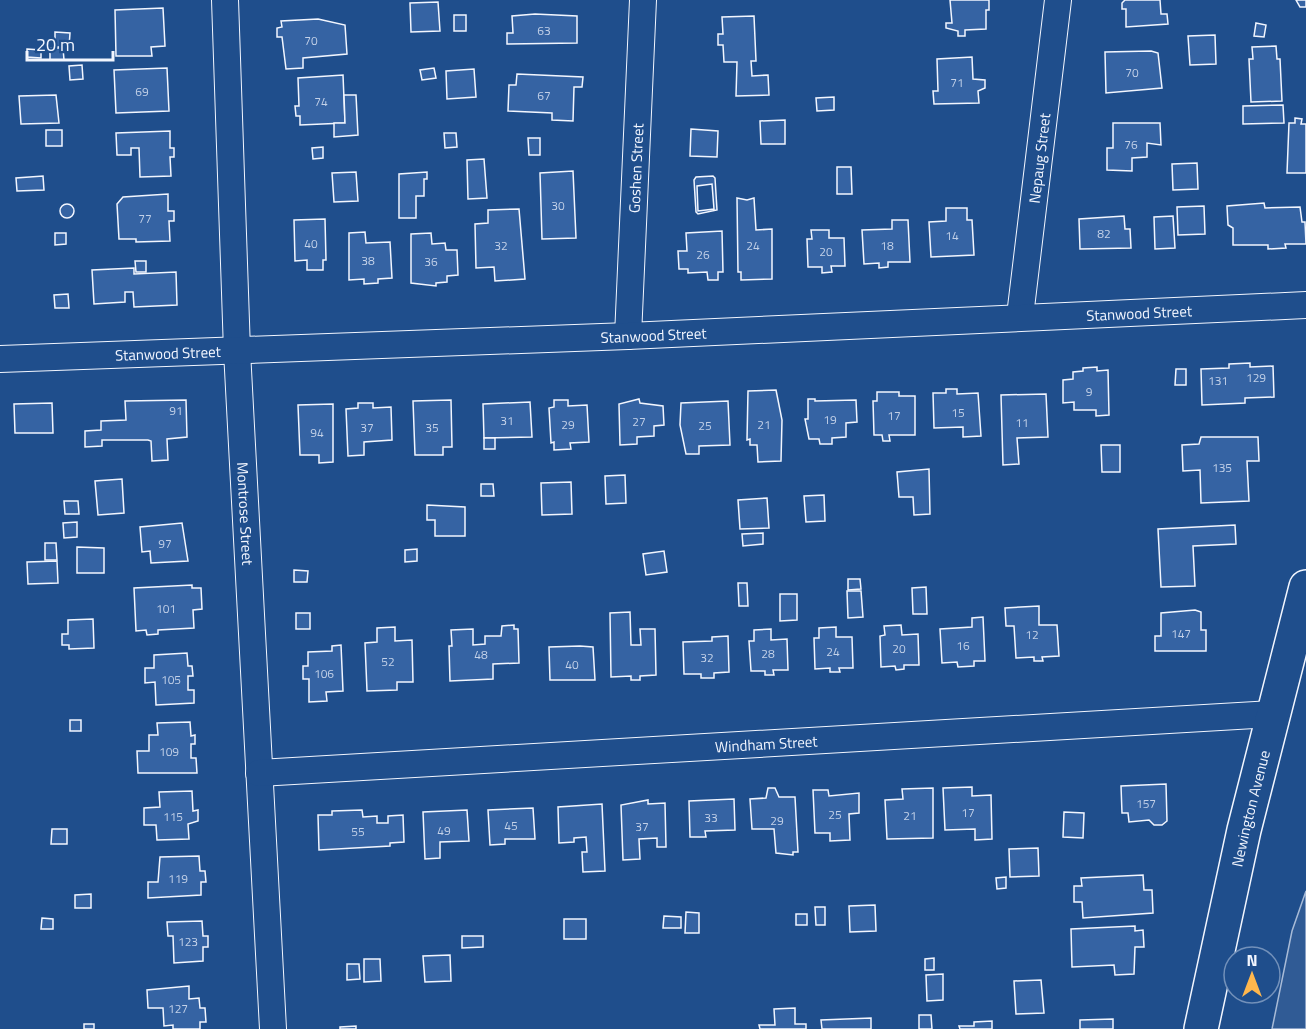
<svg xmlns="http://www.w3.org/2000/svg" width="1306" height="1029" font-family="'Titillium Web',sans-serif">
	<rect width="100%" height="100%" fill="#1f4e8c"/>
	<path fill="#305b95" stroke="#a8bbd7" stroke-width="1.5" d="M1306,891v138h-34l20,-98z"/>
	<g fill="#3563a3" stroke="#f2f6ff" stroke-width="1.5" fill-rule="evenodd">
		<path d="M950,0h39v10h-3v19l-21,1v6h-7v-5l-12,-3v-5h6z"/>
		<path d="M1125,0h35l1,14h6l1,10 -42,3v-18h-4v-6z"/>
		<path d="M1296,0h10v7h-6z"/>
		<path d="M438,2l2,29 -29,1 -1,-29z"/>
		<path d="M163,8l2,38 -14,1 1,9h-36l-1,-46z"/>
		<path d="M535,14l42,2v27l-70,1v-11h6l-1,-17z"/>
		<rect x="454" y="15" width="12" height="16"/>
		<path d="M754,16l2,45h-5l1,15 16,-1 1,20 -33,1 1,-34h-13l-1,-17h-5v-11h5l-1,-17z"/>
		<path d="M318,19l27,6 2,29 -44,4v10l-17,1 -4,-32h-5v-9l5,-1 -1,-6z"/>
		<path d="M1256,23l10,2 -2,12 -10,-1z"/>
		<path d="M55,32l15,1 -1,14h-14z"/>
		<path d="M1215,35l1,29 -26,1 -2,-29z"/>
		<path d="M1276,46l1,13h3l2,42 -31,1 -2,-43h4l-1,-12z"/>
		<path d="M50,48h13l1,12h-14z"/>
		<path d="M27,49l14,1v8l-14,-1z"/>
		<path d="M1151,51l7,2 4,35 -56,5 -1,-41z"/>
		<path d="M972,57l1,22 12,1v8l-7,3 1,12 -45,1 -1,-13h5l-1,-32z"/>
		<path d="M82,65l1,14 -13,1 -1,-14z"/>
		<path d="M167,68l2,43 -53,2 -2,-43z"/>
		<path d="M434,68l2,10 -14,2 -2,-10z"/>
		<path d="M474,69l2,28 -29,2 -1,-28z"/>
		<path d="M517,74l66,3 -1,10h-8l-1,34 -21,-1v-7l-44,-2 1,-26h7z"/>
		<path d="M343,75l2,48 -45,2v-9h-4l-1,-10h4l-1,-28z"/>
		<path d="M56,95l3,28 -38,1 -2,-28z"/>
		<path d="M344,95h12l2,40 -24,2v-14h11z"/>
		<path d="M834,97v13l-17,1 -1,-13z"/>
		<path d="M1283,105l1,18 -41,1v-18z"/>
		<path d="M1295,118l7,1 -1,5h5v49h-19l2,-50h6z"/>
		<path d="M785,120v24h-24l-1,-23z"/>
		<path d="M1113,123h47l1,22 -14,-2v14l-15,1v13l-25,-1v-22h6z"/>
		<path d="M691,129l27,2 -1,26 -27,-1z"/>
		<rect x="46" y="130" width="16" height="16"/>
		<path d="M170,131v17h4v9h-4l1,19 -31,1 -1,-29h-8v7h-14l-1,-22z"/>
		<path d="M444,133h12l1,14 -12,1z"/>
		<path d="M528,138h12v17h-11z"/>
		<path d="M323,147v11l-10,1 -1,-11z"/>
		<path d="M484,159l3,39 -19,1 -1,-39z"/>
		<path d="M1197,163l1,26 -25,1 -1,-26z"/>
		<path d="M837,167h14l1,27h-15z"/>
		<path d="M573,171l3,67 -34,1 -2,-66z"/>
		<path d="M356,172l2,29 -24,1 -2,-29z"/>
		<path d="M427,172v7h-3v17h-8v22h-17v-44z"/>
		<path d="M43,176l1,14 -27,1 -1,-13z"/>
		<path d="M713,176l2,2 2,32 -19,4 -2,-2 -2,-32 2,-3zM712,184l2,25 -16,2 -1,-25z"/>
		<path d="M168,194v17h6v10h-5l1,20 -34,1v-3h-17l-2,-35 6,-7z"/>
		<path d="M737,198l10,2 7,-2 2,32 16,-1v50l-31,1v-8h-3z"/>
		<path d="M1264,203l1,5 35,-1 2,15h3l1,22h-21l1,4 -18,1v-4h-35v-17l-5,-3 -1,-19z"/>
		<circle cx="67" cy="211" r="7"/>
		<path d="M1204,206l1,28 -27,1 -1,-28z"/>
		<path d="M946,208h21v12h5l2,35 -43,2 -2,-35 17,-1z"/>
		<path d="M519,209l6,70 -30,2 -1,-14 -18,1 -1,-44 13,-1v-13z"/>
		<path d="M1124,216l1,13h5l1,19 -51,1 -1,-30z"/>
		<path d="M1173,216l2,32 -20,1 -1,-32z"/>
		<path d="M325,219l1,41h-3v10h-16v-10l-12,1 -1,-41z"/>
		<path d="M892,220h16l2,42h-22v5l-9,1v-5l-15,1 -2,-34 30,-1z"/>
		<path d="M811,230h18v8h15l1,28h-14l1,6 -10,1v-6h-14l-1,-28h5z"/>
		<path d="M722,231l1,41h-5v8h-10l-1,-8 -19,1v-4h-9l-1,-18h9l-1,-18z"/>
		<path d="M365,232l1,11 24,-1 2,36 -14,1v4l-14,1v-5l-15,1v-47z"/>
		<path d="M55,233h11v11l-11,1z"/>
		<path d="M431,233l1,11 13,-1 1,7h11l1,25 -11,1v6l-11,1v3l-25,-3v-49z"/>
		<path d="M135,261h11v11h-10z"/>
		<path d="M134,268v6l42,-2 1,33 -43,2 -1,-15h-8v10l-31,2 -2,-34z"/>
		<path d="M68,294l1,14h-14l-1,-13z"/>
		<path d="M1250,363v4l23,-1 1,31 -29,1v5l-43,2 -1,-36 28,-1v-4z"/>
		<path d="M1097,367v4l11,-1 1,45 -13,1v-6h-22v-8l-11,1v-23l10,-1v-7l10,-1v-3z"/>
		<path d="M1176,369h10v16h-11z"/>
		<path d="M946,389h11v5l21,-1 3,43 -18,1v-10l-29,1 -1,-35h13z"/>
		<path d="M776,390l6,30 -1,41 -23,1 -1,-17h-7v-6l-3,1 1,-49z"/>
		<path d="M877,392h22v4h16v39h-26l1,6h-7l-1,-6h-8l-1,-34h4z"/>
		<path d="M1046,394l2,43 -31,1 2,26 -16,1 -2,-70z"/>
		<path d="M639,399l1,4 23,3 1,19 -10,1v10l-17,1v7l-17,1 -1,-41z"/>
		<path d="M808,399h7v2l41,-1 1,22 -11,1v14l-14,1v6h-12l-1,-5h-10l-4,-20h3z"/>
		<path d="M186,400l1,37 -20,2 1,21 -16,1 -1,-20 -3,-1h-46v6l-17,1v-16l16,-1v-9l25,-1 -1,-19z"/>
		<path d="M451,400l1,47h-9v8h-28l-2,-54z"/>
		<path d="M554,400h14v6l19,-1 2,37 -19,1 1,6 -17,1v-8l-3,1 -2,-35 5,-1z"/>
		<path d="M728,401l2,44 -31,1v8h-13l-6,-29 1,-22z"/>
		<path d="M530,402l2,35 -48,1 -1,-34z"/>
		<path d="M52,403l1,30h-38l-1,-29z"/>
		<path d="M358,403h15v5l18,-1 1,33 -28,2v13l-16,1 -2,-47 12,-1z"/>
		<path d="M333,404v58l-14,1v-8h-19l-2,-50z"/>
		<path d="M1201,437h57l1,24h-12l2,40 -48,2 -1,-33 -17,1 -1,-26 17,-1z"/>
		<rect x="484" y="438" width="11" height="11"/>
		<path d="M1101,445h19v27h-18z"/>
		<path d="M929,469l1,45 -16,1 -1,-18h-14l-2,-25z"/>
		<path d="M625,475l1,28 -20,1 -1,-28z"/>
		<path d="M122,479l2,34 -26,2 -3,-34z"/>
		<path d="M571,482l1,32 -30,1 -1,-32z"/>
		<path d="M481,484h12l1,12h-13z"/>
		<path d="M824,495l1,26 -19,1 -2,-26z"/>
		<path d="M767,498l2,30 -29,1 -2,-29z"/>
		<path d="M64,501h14l1,13h-14z"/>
		<path d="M427,505l38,2v29h-30v-16h-8z"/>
		<path d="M77,522v15l-13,1 -1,-15z"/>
		<path d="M182,523l6,38 -37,2 -1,-12 -8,1 -2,-25z"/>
		<path d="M1235,525l1,19 -43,2 2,40 -34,1 -3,-58z"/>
		<path d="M763,533v11l-20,2 -1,-12z"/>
		<path d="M45,543h11l1,17h-12z"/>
		<path d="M77,547l27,1v25h-27z"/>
		<path d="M417,549v12l-12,1v-12z"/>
		<path d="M664,551l3,21 -21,3 -3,-21z"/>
		<path d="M57,561l1,22 -30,1 -1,-22z"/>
		<path d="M294,570l14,1 -1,11h-13z"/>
		<path d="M848,579h12l1,10 -13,1z"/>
		<path d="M738,583h9l1,23h-9z"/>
		<path d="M192,585v3h9l1,21 -9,1 1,18 -36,2v4l-11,1 -1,-5 -10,1 -2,-43z"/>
		<path d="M926,587l1,27h-14l-1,-26z"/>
		<path d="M847,591h14l2,26 -15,1z"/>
		<path d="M780,594h17v26l-17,1z"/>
		<path d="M1039,606v19h18l2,31 -17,1 1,4h-9v-4l-18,1 -2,-32h-8l-1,-18z"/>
		<path d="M1195,610l6,2v18h5v21h-51v-15h6v-23z"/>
		<path d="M630,612l1,33h10l-1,-16h15l1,46 -16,1v4h-9v-4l-20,1 -1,-64z"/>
		<rect x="296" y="613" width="14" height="16"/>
		<path d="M983,617l2,44h-11v5l-16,1 -1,-5 -15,1 -2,-34 32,-2v-9z"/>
		<path d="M93,619l1,29 -25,1v-4h-7v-11h6v-14z"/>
		<path d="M514,625v4h4l1,34 -26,1v15l-43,2 -1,-35h3l-1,-16 22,-1v16l12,-1v-8h16l1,-10z"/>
		<path d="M901,625l1,10 16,-1 1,31h-15v4l-8,1 -1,-4 -14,1 -1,-31 5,-1 -1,-9z"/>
		<path d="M395,627v14l17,-1 1,42h-16v8l-30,1 -2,-48 12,-1v-14z"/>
		<path d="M836,627v10h16l1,31h-14l1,4h-10v-4l-15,1 -1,-31h5v-10z"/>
		<path d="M771,629v11l16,-1 1,31h-15l1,5h-9v-4h-14l-2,-30h5v-11z"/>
		<path d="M728,636l1,36 -15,1v5h-13v-4h-17l-1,-32 29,-1v-4z"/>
		<path d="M341,645l2,46 -17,1 1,9 -18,1v-23h-6v-13h5v-14l24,-1v-5z"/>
		<path d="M580,646l13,1 2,33h-45l-1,-33z"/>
		<path d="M187,653l1,13h4l1,10h-5v14h6v13l-38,2 -1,-23 -10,1v-15h9v-13z"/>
		<rect x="70" y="720" width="11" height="11"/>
		<path d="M190,722l1,14 4,-1v9h-4v14h5l1,15h-59l-1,-22h12v-16h9l-1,-12z"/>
		<path d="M1166,784l1,37 -5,4h-8l-5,-5 -20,2 -1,-9h-6l-1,-27z"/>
		<path d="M972,787v9l19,-1 1,44 -17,1v-11l-30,1 -2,-42z"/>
		<path d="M768,788h7l4,9h16l3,55h-5v3l-17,-2 -2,-24h-22l-2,-30 16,-1z"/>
		<path d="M933,788v50l-46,1 -2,-39 18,-1 -1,-10z"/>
		<path d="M813,790h15l1,6 30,-3v20l-10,1 1,26 -20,1v-8h-15z"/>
		<path d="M192,791l1,20 5,-1v11l-10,3 1,15 -32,1 -1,-15h-12v-17l16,-1 -1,-15z"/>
		<path d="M734,799l1,31 -30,1 1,6h-16l-1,-36z"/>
		<path d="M648,800v4l17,-1 1,44h-9v-9l-18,1 1,20 -17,1 -2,-55z"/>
		<path d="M602,804l3,67 -22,1 -1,-20h5l-1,-15 -12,1v4l-15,1 -1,-36z"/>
		<path d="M533,808l2,31h-30v5l-15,1 -2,-35z"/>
		<path d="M362,810l1,7 14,-1v7h11v-7l15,-1 1,27 -14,1v3l-71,4 -1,-35h14v-4z"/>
		<path d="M467,810l2,31 -29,1v16l-15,1 -2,-47z"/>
		<path d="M1064,812l20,1 -1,25 -20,-1z"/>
		<path d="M52,829h15v15h-16z"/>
		<path d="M1038,848l1,28 -29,1 -1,-28z"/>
		<path d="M199,856l1,15h5l1,11h-5v13l-53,3v-16h10l2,-25z"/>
		<path d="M1143,875l1,15h8l1,23 -70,5 -1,-16h-8v-16h8l-1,-8z"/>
		<path d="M1006,877v11l-9,1 -1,-11z"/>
		<path d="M91,894v14h-16v-13z"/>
		<path d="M875,905l1,26 -26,1 -1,-26z"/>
		<path d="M815,907h10v18h-9z"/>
		<path d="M686,912l13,1v20h-14z"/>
		<rect x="796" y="914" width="11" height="11"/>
		<path d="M664,916l17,1v11h-18z"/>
		<path d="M42,918l11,1v10h-12z"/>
		<rect x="564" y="919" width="22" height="20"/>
		<path d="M202,921l1,15h5v11h-5v14l-29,2 -1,-27h-5l-1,-14z"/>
		<path d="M1135,926v5l8,-1 1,17h-9l-1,27 -19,1 -1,-10 -42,2 -1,-38z"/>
		<path d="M462,936h21v11l-21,1z"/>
		<path d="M450,955l1,26 -26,1 -2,-26z"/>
		<path d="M934,958v12h-9v-11z"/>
		<path d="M364,959h16l1,22 -17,1z"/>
		<path d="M347,964h12l1,15 -13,1z"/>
		<path d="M943,974v26l-16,1 -1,-26z"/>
		<path d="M1041,980l3,33 -28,1 -2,-33z"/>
		<path d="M189,986v13l10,-1 1,10h5l1,14h-6v7h-27v-4l-9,1 -1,-18h-15l-1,-18z"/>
		<path d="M795,1008v16h11v5h-46l-1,-4h16l-1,-16z"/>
		<path d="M919,1015h12l1,14h-13z"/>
		<path d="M871,1018v11h-49l-1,-9z"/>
		<path d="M1113,1019v10h-33v-9z"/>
		<path d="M992,1021v8h-32l-1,-3h15v-4z"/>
		<rect x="84" y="1024" width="10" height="5"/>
		<path d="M356,1026v3h-16v-2z"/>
	</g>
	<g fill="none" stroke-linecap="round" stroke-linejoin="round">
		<g stroke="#f2f6ff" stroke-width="28">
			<g id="minor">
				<path id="s1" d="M225,0l12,351 36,678"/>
				<path id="s2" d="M1020,316l38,-316"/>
				<path id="s3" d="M628,336l15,-336"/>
				<path id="s4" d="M0,359l628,-23 678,-31"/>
				<path id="s5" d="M259,773l1014,-59"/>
			</g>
		</g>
		<g stroke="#f2f6ff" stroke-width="36">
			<g id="secondary">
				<path id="s6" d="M1201,1029l43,-199 62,-243"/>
			</g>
		</g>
		<use href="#minor" stroke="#1f4e8c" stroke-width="26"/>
		<use href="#secondary" stroke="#1f4e8c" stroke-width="33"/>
	</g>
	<g text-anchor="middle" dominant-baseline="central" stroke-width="4.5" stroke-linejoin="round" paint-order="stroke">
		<g font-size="12" fill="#c3d1e8">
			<text x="544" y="30">63</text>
			<text x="311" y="40">70</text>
			<text x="1132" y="72">70</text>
			<text x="957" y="82">71</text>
			<text x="142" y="91">69</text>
			<text x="544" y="95">67</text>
			<text x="321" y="101">74</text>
			<text x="1131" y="144">76</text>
			<text x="558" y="205">30</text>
			<text x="145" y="218">77</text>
			<text x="1104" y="233">82</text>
			<text x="952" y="235">14</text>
			<text x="311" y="243">40</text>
			<text x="501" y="245">32</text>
			<text x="753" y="245">24</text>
			<text x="887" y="245">18</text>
			<text x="826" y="251">20</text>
			<text x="703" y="254">26</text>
			<text x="368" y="260">38</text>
			<text x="431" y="261">36</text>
			<text x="1256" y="377">129</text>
			<text x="1218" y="380">131</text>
			<text x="1089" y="391">9</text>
			<text x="176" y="410">91</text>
			<text x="958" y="412">15</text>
			<text x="894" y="415">17</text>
			<text x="830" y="419">19</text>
			<text x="507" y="420">31</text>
			<text x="639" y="421">27</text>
			<text x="1022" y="422">11</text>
			<text x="568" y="424">29</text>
			<text x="764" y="424">21</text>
			<text x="705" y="425">25</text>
			<text x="367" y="427">37</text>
			<text x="432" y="427">35</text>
			<text x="317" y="432">94</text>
			<text x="1222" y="467">135</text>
			<text x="165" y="543">97</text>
			<text x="166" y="608">101</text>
			<text x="1181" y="633">147</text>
			<text x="1032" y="634">12</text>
			<text x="963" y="645">16</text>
			<text x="899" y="648">20</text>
			<text x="833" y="651">24</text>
			<text x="768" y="653">28</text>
			<text x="481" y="654">48</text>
			<text x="707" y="657">32</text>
			<text x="388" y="661">52</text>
			<text x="572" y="664">40</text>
			<text x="324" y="673">106</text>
			<text x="171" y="679">105</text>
			<text x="169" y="751">109</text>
			<text x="1146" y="803">157</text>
			<text x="968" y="812">17</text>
			<text x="835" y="814">25</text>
			<text x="910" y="815">21</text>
			<text x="173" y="816">115</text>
			<text x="711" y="817">33</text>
			<text x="777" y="820">29</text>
			<text x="511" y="825">45</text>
			<text x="642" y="826">37</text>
			<text x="444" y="830">49</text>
			<text x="358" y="831">55</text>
			<text x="178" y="878">119</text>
			<text x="188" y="941">123</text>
			<text x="178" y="1008">127</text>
		</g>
		<g font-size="15" fill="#f2f6ff" stroke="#1f4e8c">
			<text stroke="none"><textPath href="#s2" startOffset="159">Nepaug Street</textPath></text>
			<text stroke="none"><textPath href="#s3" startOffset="168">Goshen Street</textPath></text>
			<text stroke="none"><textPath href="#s4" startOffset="1140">Stanwood Street</textPath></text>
			<text stroke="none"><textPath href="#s4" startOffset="654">Stanwood Street</textPath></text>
			<text stroke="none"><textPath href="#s4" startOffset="168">Stanwood Street</textPath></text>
			<text stroke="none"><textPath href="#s1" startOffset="514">Montrose Street</textPath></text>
			<text stroke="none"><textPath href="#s5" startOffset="508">Windham Street</textPath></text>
			<text stroke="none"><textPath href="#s6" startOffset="226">Newington Avenue</textPath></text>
		</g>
	</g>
	<g transform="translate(1252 975)"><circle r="28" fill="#1f4e8c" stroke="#7391ba" stroke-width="1.5"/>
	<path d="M0-4.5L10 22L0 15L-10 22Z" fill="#ffb74d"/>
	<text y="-9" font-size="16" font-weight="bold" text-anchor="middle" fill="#f2f6ff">N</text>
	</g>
	<path d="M27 51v9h86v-9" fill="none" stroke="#f2f6ff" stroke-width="3"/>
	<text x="36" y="51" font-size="18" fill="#f2f6ff" stroke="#1f4e8c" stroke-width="4.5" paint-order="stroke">20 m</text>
</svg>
